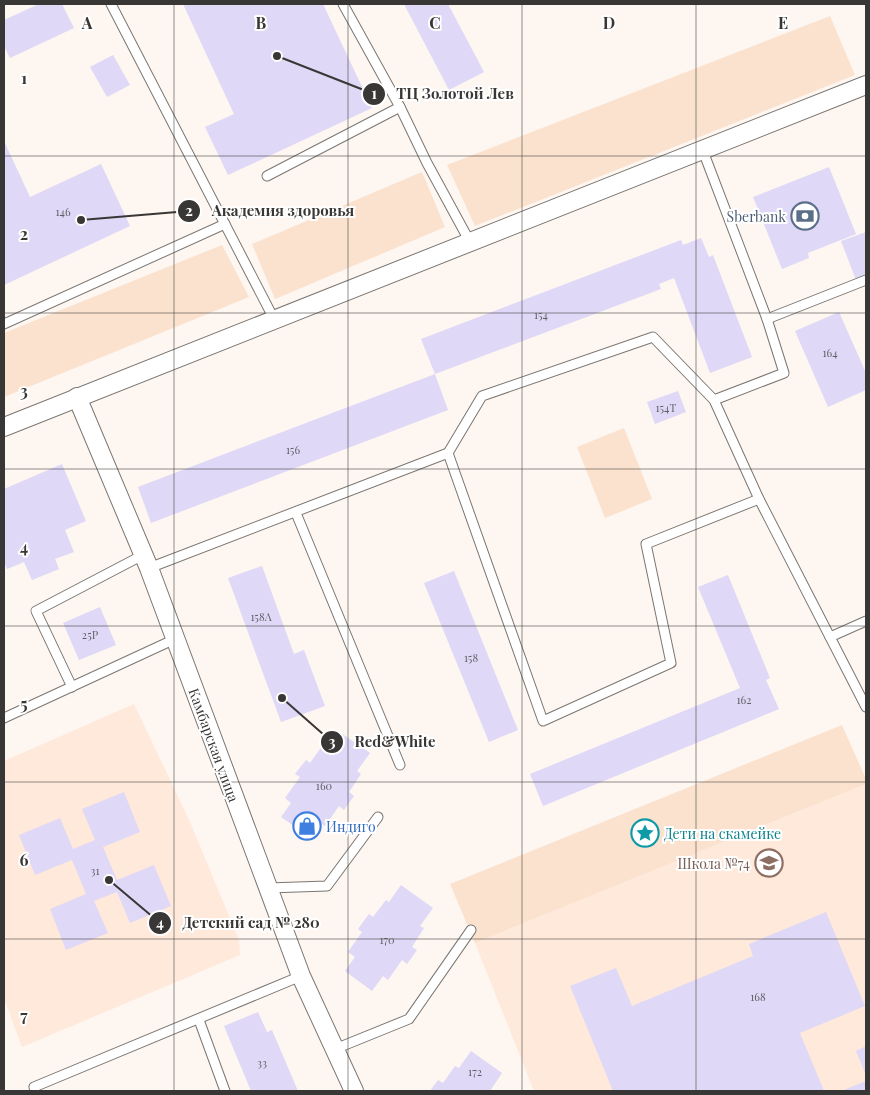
<svg xmlns="http://www.w3.org/2000/svg" width="870" height="1095" font-family="'Playfair Display',serif">
	<rect width="100%" height="100%" fill="#fdf6f1"/>
	<g fill="#ffe9db">
		<path d="M134,704l55,116 50,120 1,15 -218,92 -18,-49v-237z"/>
		<path d="M866,784v307h-332l-59,-148z"/>
	</g>
	<g fill="#fbe2ce">
		<path d="M830,16l25,59 -380,151 -28,-61z"/>
		<path d="M422,172l23,55 -170,72 -23,-55z"/>
		<path d="M222,245l27,52 -245,100v-64z"/>
		<path d="M624,428l28,71 -47,19 -28,-71z"/>
		<path d="M842,725l24,54v5l-391,159 -25,-59z"/>
	</g>
	<g fill="#dfd8f7">
		<path d="M39,4h23l12,24 -64,30 -6,-12v-26z"/>
		<path d="M183,4h140l49,104 -144,67 -23,-48 29,-13z"/>
		<path d="M404,4h44l36,68 -35,18z"/>
		<path d="M113,55l17,30 -23,12 -17,-30z"/>
		<path d="M4,141l26,56 71,-33 29,62 -126,59z"/>
		<path d="M829,167l27,67 -48,19 1,5 -27,11 -29,-72z"/>
		<path d="M866,232v44l-10,4 -15,-39z"/>
		<path d="M701,238l8,19 4,-2 39,102 -42,16 -36,-95 -15,6 2,5 -226,85 -14,-35 260,-99 2,5z"/>
		<path d="M839,312l27,61v17l-38,17 -33,-76z"/>
		<path d="M435,374l13,36 -297,113 -13,-36z"/>
		<path d="M678,391l8,21 -31,12 -8,-22z"/>
		<path d="M62,464l24,57 -21,9 9,22 -19,7 4,10 -27,11 -8,-18 -17,7 -3,-7v-73z"/>
		<path d="M262,566l32,88 10,-4 21,56 -44,16 -53,-144z"/>
		<path d="M454,571l64,159 -29,12 -65,-159z"/>
		<path d="M728,575l42,103 -4,2 13,29 -236,97 -13,-32 210,-86 -42,-101z"/>
		<path d="M100,607l16,38 -37,15 -16,-37z"/>
		<path d="M338,731l32,22 -13,18 4,3 -12,18 5,4 -10,14 -5,-4 -14,20 -4,-3 -11,14 -29,-20 10,-14 -6,-5 15,-21 -5,-3 11,-14 4,3 13,-18 3,3z"/>
		<path d="M124,792l16,40 -37,15 14,33 37,-15 17,41 -41,17 -13,-31 -23,9 14,32 -42,17 -16,-41 36,-15 -14,-34 -37,15 -16,-40 41,-17 13,31 22,-9 -13,-31z"/>
		<path d="M401,885l32,23 -13,18 4,2 -12,19 5,3 -10,14 -5,-4 -14,20 -5,-4 -11,15 -27,-20 10,-14 -7,-5 14,-20 -4,-3 11,-15 4,3 13,-17 3,2z"/>
		<path d="M826,912l39,94 -65,27 24,58h-211l-43,-105 46,-18 16,38 121,-50 -4,-12z"/>
		<path d="M258,1012l9,20 5,-2 26,61h-47l-27,-65z"/>
		<path d="M866,1046v29l-10,-24z"/>
		<path d="M471,1051l31,22 -12,18h-60l8,-11 5,3 12,-17 4,2z"/>
		<path d="M866,1081v10h-25z"/>
	</g>
	<g fill="none" stroke-linecap="round" stroke-linejoin="round">
		<g stroke="#7b7672" stroke-width="11">
			<g id="service">
				<path d="M111,4l163,315"/>
				<path d="M343,4l57,103 27,56 43,79"/>
				<path d="M703,151l64,168 17,54 -70,27"/>
				<path d="M267,176l133,-69"/>
				<path d="M767,319l99,-39"/>
				<path d="M4,324l221,-100"/>
				<path d="M448,453l95,268 128,-58 -25,-119 113,-45"/>
				<path d="M296,513l104,252"/>
				<path d="M149,568l299,-115 34,-57 171,-59 61,63 45,99 107,208"/>
				<path d="M830,637l36,-16"/>
				<path d="M72,687l-36,-76 107,-56"/>
				<path d="M4,718l171,-79"/>
				<path d="M268,888l59,-2 51,-69"/>
				<path d="M199,1020l26,71"/>
				<path d="M335,1049l74,-30 62,-89"/>
				<path d="M35,1091l-1,-4 267,-111"/>
			</g>
		</g>
		<g stroke="#7b7672" stroke-width="20">
			<g id="minor">
				<path d="M77,397l72,171 152,408 53,115"/>
				<path d="M4,427l862,-342"/>
			</g>
		</g>
		<use href="#service" stroke="#fff" stroke-width="9"/>
		<use href="#minor" stroke="#fff" stroke-width="18"/>
	</g>
	<path fill="none" stroke="#393735" stroke-width="1" stroke-opacity="0.55" d="M174,4v1087M348,4v1087M522,4v1087M696,4v1087M4,156h862M4,313h862M4,469h862M4,626h862M4,782h862M4,939h862"/>
	<defs>
		<g id="bank-ring" transform="scale(1.4375)"><circle r="9.5" fill="#fff" stroke="#5c6f8a" stroke-width="1.5"/><path d="M-6-4H6V4H-6ZM0-2.3a2.3 2.3 0 1 0 0 4.6a2.3 2.3 0 1 0 0-4.6Z" fill="#5c6f8a"/></g>
		<g id="shop-ring" transform="scale(1.4375)"><circle r="9.5" fill="#fff" stroke="#3f7fe0" stroke-width="1.5"/><path d="M-5-2.5h2.3a2.7 3.5 0 0 1 5.4 0H5L5.5 6h-11ZM-1.5-2.5h3a1.5 2.3 0 0 0-3 0Z" fill="#3f7fe0"/></g>
		<g id="sight-ring" transform="scale(1.4375)"><circle r="9.5" fill="#fff" stroke="#0f9aa8" stroke-width="1.5"/><path d="M0-6L1.8-2.2L6-1.7L2.9 1.2L3.7 5.4L0 3.3L-3.7 5.4L-2.9 1.2L-6-1.7L-1.8-2.2Z" fill="#0f9aa8"/></g>
		<g id="school-ring" transform="scale(1.4375)"><circle r="9.5" fill="#fff" stroke="#8d6e63" stroke-width="1.5"/><path d="M0-5L7-2L0 1L-7-2ZM-4 1L0 2.5L4 1V4Q0 6-4 4Z" fill="#8d6e63"/></g>
	</defs>
	<g fill-rule="evenodd">
		<use href="#bank-ring" x="805" y="216"/>
		<use href="#shop-ring" x="307" y="826"/>
		<use href="#sight-ring" x="645" y="833"/>
		<use href="#school-ring" x="769" y="863"/>
	</g>
	<g text-anchor="middle" dominant-baseline="central" stroke-width="4" stroke-linejoin="round" paint-order="stroke">
		<g font-size="11" fill="#625f66">
			<text x="63" y="211">146</text>
			<text x="541" y="314">154</text>
			<text x="830" y="352">164</text>
			<text x="666" y="407">154Т</text>
			<text x="293" y="449">156</text>
			<text x="261" y="616">158А</text>
			<text x="90" y="634">25Р</text>
			<text x="471" y="657">158</text>
			<text x="744" y="699">162</text>
			<text x="324" y="785">160</text>
			<text x="95" y="870">31</text>
			<text x="387" y="939">170</text>
			<text x="758" y="996">168</text>
			<text x="262" y="1062">33</text>
			<text x="475" y="1071">172</text>
		</g>
		<g font-size="14" fill="#4e5e75" stroke="#fff" text-anchor="end">
			<text x="786" y="216">Sberbank</text>
		</g>
		<g font-size="14" fill="#393735" stroke="#fff">
			<text transform="translate(214 745) rotate(70)">Камбарская улица</text>
		</g>
		<g font-size="14" fill="#366cbe" stroke="#fff" text-anchor="start">
			<text x="326" y="826">Индиго</text>
		</g>
		<g font-size="14" fill="#0d838f" stroke="#fff" text-anchor="start">
			<text x="664" y="833">Дети на скамейке</text>
		</g>
		<g font-size="14" fill="#785e54" stroke="#fff" text-anchor="end">
			<text x="750" y="863">Школа №74</text>
		</g>
	</g>
	<g font-size="16" text-anchor="middle" font-weight="bold" fill="#393735" stroke="#fff" stroke-width="4" stroke-linejoin="round" paint-order="stroke">
		<text x="87" y="29">A</text>
		<text x="261" y="29">B</text>
		<text x="435" y="29">C</text>
		<text x="609" y="29">D</text>
		<text x="783" y="29">E</text>
		<text x="24" y="84">1</text>
		<text x="24" y="240">2</text>
		<text x="24" y="397">3</text>
		<text x="24" y="553">4</text>
		<text x="24" y="710">5</text>
		<text x="24" y="866">6</text>
		<text x="24" y="1022">7</text>
	</g>
	<path fill="none" stroke="#393735" stroke-width="2" d="M277 56L374 94M81 220L189 211M282 698L332 742M109 880L160 923"/>
	<g fill="#393735" stroke="#fff" stroke-width="2">
		<circle cx="277" cy="56" r="5"/>
		<circle cx="81" cy="220" r="5"/>
		<circle cx="282" cy="698" r="5"/>
		<circle cx="109" cy="880" r="5"/>
		<circle cx="374" cy="94" r="12"/>
		<circle cx="189" cy="211" r="12"/>
		<circle cx="332" cy="742" r="12"/>
		<circle cx="160" cy="923" r="12"/>
	</g>
	<g font-size="15" text-anchor="middle" font-weight="bold" fill="#fff">
		<text x="374" y="99">1</text>
		<text x="189" y="216">2</text>
		<text x="332" y="747">3</text>
		<text x="160" y="928">4</text>
	</g>
	<g font-size="15" text-anchor="middle" font-weight="bold" fill="#393735" stroke="#fff" stroke-width="4" stroke-linejoin="round" paint-order="stroke">
		<text x="455" y="99">ТЦ Золотой Лев</text>
		<text x="283" y="216">Академия здоровья</text>
		<text x="395" y="747">Red&amp;White</text>
		<text x="251" y="928">Детский сад № 280</text>
	</g>
	<rect width="870" height="1095" fill="none" stroke="#393735" stroke-width="10"/>
</svg>
